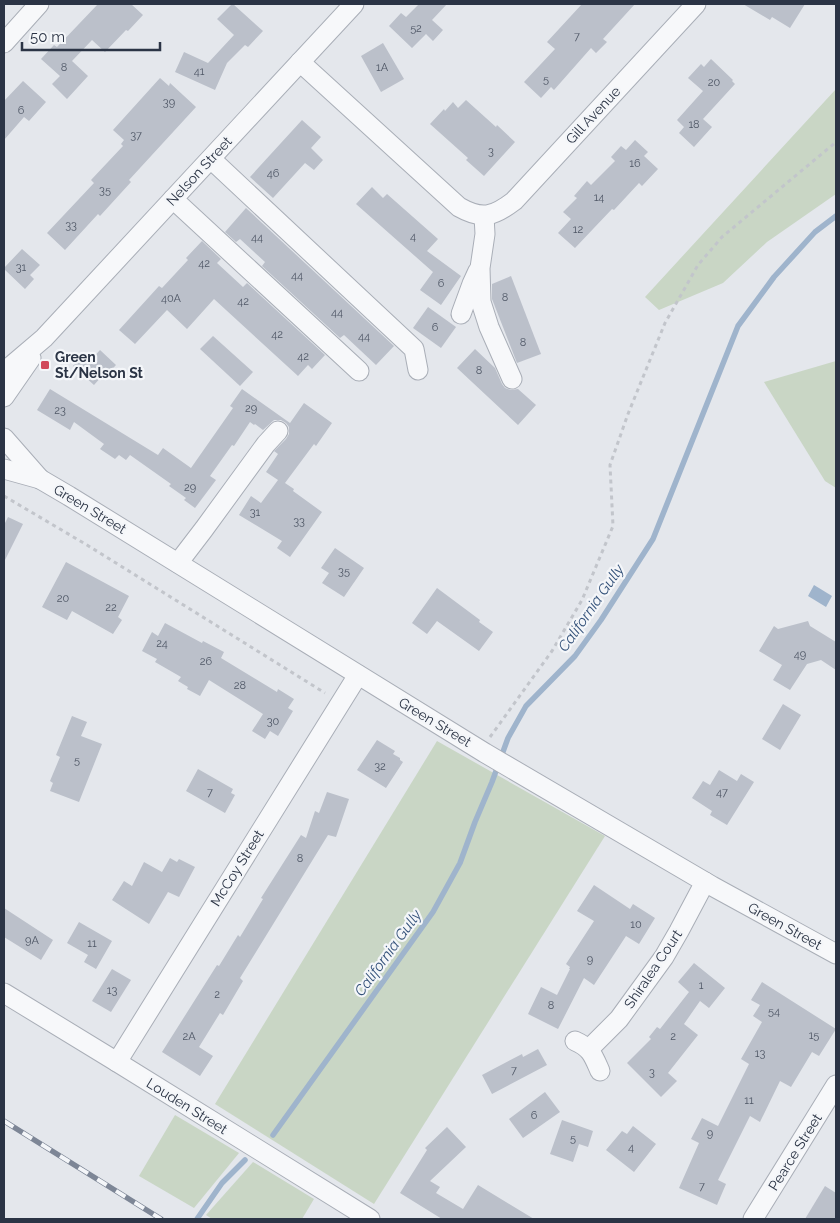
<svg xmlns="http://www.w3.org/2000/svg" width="840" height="1223" font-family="Raleway,sans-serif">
	<rect width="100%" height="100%" fill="#e4e7ec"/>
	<g fill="#c9d6c5">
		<path d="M836,89v105l-69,48 -44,41 -64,27 -14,-13z"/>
		<path d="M836,361v127l-11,-7 -61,-99z"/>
		<path d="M437,741l168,95 -231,368 -159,-100z"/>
		<path d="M175,1115l64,38 -45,55 -55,-32z"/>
		<path d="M253,1162l61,37 -12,20h-90l-6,-4z"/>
	</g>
	<path fill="#9fb4cc" d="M814,585l18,11 -6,11 -18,-11z"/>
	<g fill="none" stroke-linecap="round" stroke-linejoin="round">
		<g stroke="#9fb4cc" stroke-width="5.5">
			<path d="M273,1135l160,-223 27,-49 15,-41 17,-40 16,-44 18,-32 49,-50 26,-36 52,-81 85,-213 36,-49 41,-45 21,-16"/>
			<path d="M197,1219l25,-36 23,-23"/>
		</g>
	</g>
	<g fill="#bbc0ca">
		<path d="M98,4h33l12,11 -15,16 -2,-1 -21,22 -13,-12 -20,21 16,15 -21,23 -15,-15 8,-8 -19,-17 13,-14 3,2z"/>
		<path d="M232,4h1l30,27 -15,16 -3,-2 -18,18 -12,27 -40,-18 9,-20 24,11 26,-28 -17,-16z"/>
		<path d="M419,4h28l-15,16 11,10 -10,11 -7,-7 -14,14 -23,-22 12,-13 5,4z"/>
		<path d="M582,4h53l-32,35 4,3 -11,11 -5,-5 -37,42 -3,-3 -10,11 -17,-16 31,-33 -8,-7z"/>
		<path d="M743,4h62l-15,24 -18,-11 -2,3z"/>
		<path d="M383,43l21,36 -23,13 -20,-36z"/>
		<path d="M711,59l22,21 -1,1 3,3 -32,35 9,8 -18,20 -15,-14 5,-6 -7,-7 26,-29 -15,-13 13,-14 3,3z"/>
		<path d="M160,78l9,8 1,-3 26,24 -67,73 2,2 -31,34 -2,-2 -33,36 -18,-17 47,-50 -3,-3 32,-34 -2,-2 3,-4 -11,-10z"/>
		<path d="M23,81l23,21 -17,19 -5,-4 -20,23v-39z"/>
		<path d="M466,100l30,27 1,-2 18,17 -31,34 -18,-16 2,-2 -38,-34 14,-15 1,2 8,-9 5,6z"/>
		<path d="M302,120l19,17 -10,11 12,12 -9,10 -9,-7 -32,35 -23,-21z"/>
		<path d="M635,140l13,12 -4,4 14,13 -16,17 -3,-3 -25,27 -2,-1 -37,39 -17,-15 13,-14 -8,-7 14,-14 -3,-2 13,-15 4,4 24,-24 -4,-4 10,-11 5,4z"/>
		<path d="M372,187l11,11 4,-4 51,45 -11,12 34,25 -20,29 -21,-15 13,-18 -77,-68z"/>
		<path d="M246,208l148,138 -18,19 -32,-30 -4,3 -78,-72 3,-4 -25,-23 -4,3 -11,-10z"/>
		<path d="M202,241l19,18 -4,4 26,24 4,-4 78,72 -13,14 -4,-4 -10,11 -84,-77 -27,30 -20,-19 -32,34 -16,-14 40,-44 3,2 26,-28 -2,-2z"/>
		<path d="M22,249l18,16 -10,10 4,4 -9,10 -21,-20v-1z"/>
		<path d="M511,276l30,78 -24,9 -25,-64v-15z"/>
		<path d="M428,307l28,20 -15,21 -28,-20z"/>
		<path d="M213,336l40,36 -13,14 -40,-37z"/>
		<path d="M475,349l20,19 7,16 3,4 6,2 7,-1 18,16 -18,20 -61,-57z"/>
		<path d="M100,350l16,15 -12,13 -2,-2 -8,9 -21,-19 10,-11 7,6z"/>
		<path d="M50,389l108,66 5,-7 28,20 42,-60 -3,-2 12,-17 48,34 14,-20 28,20 -16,23 -2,-2 -29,39 9,6 -1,2 29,21 -32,45 -13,-9 5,-7 -43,-26 12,-19 10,7 17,-23 -12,-8 12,-18 -4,-3 12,-12 3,-5v-7l-3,-4 -5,-3h-7l-11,10 -8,-6 -1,1 -4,-3 -16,24 -2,-1 -22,31 6,4 -21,28 -11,-8 2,-2 -17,-12 2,-2 -41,-29 -4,5 -7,-5 -4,4 -15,-10 4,-5 -30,-22 -4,8 -33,-20z"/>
		<path d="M8,517l15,7 -19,38v-37z"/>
		<path d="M335,548l29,20 -20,29 -22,-14 7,-10 -8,-5z"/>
		<path d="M66,562l63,34 -11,21 4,3 -9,14 -41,-23 -5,9 -25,-13z"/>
		<path d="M437,588l43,32 -1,2 14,10 -14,19 -42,-30 -10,13 -15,-11z"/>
		<path d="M808,621l2,5 26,16v28l-15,-10 -14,4 -17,26 -17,-10 9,-15 -23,-14 15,-25 4,3z"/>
		<path d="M165,623l37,20 1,-2 21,11 -3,6 56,34 1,-3 16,10 -6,9 5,3 -15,25 -8,-5 -5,8 -13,-8 11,-17 -54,-34 -9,16 -13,-7 1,-2 -10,-6 3,-4 -26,-15 2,-3 -15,-8 10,-19 6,4z"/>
		<path d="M783,704l18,11 -21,35 -18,-11z"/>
		<path d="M72,716l15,6 -6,14 21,8 -23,58 -29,-11 3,-8 -3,-2 10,-24 -4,-2z"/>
		<path d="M377,740l18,11 -2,3 7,4v2l3,2 -17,26 -29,-18z"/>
		<path d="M198,769l35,20 -2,4 4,2 -10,18 -39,-22z"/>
		<path d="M719,770l18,11 4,-7 13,8 -27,43 -17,-10 2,-4 -20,-13 11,-17 7,4z"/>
		<path d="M327,792l22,7 -13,38 -8,-2 -88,143 3,3 -20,34 -3,-2 -21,34 14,9 -13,20 -38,-24 55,-87 2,1 19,-31 2,2 23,-38 -2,-1 40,-63 5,3 9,-27 4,2z"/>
		<path d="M170,858l7,4 2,-3 16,8 -16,30 -11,-5 -19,32 -37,-24 12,-19 8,5 12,-24 18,10z"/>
		<path d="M594,885l36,24 3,-5 22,14 -16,26 -13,-8 -32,49 -10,-7 -26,51 -30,-15 13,-27 16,8 13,-26h-1l1,-2 -4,-3 28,-43 -17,-10z"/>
		<path d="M4,908l49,32 -12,20 -37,-23z"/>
		<path d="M79,922l33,19 -16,28 -12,-7 4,-7 -21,-12z"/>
		<path d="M694,963l31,25 -16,20 -9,-7 -16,23 14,11 -30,38 9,8 -16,16 -34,-34 24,-24 -2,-2 8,-10 3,2 29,-37 -11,-10z"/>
		<path d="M112,969l19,11 -20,32 -19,-11z"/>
		<path d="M762,982l74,47 -17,27 -7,-4 -21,35 -11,-6 -20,41 -10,-6 -32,64 8,4 -9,21 -38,-17 20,-45 -8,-4 11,-21 16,8 31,-62 -8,-5 21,-37 -9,-6 7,-11 -9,-5z"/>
		<path d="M538,1049l9,16 -55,29 -10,-19 40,-21 1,3z"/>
		<path d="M545,1092l15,20 -37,26 -14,-19z"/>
		<path d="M562,1120l31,11 -5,16 -9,-3 -6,18 -23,-8z"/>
		<path d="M633,1126l23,18 -22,28 -28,-22 16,-19 5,3z"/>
		<path d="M447,1127l19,20 -36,34 10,6 -4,6 27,16 15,-24 56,34h-92l-42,-26 27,-43 -2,-2z"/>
		<path d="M825,1186l11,7v26h-31z"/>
	</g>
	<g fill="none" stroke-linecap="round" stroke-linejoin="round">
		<g stroke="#a9aeb7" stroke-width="21">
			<g id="minor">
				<path d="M4,43l35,-39"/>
				<path d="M300,62l159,145c23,13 34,10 55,-6l182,-197"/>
				<path d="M211,159l203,190 4,21"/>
				<path d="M173,199l186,172"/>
				<path d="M484,216l1,18 -5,34 1,34 8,25 23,52"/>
				<path d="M461,314l11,-30 6,-13"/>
				<path d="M4,372l40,-34 310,-334"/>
				<path d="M4,397l27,-39"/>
				<path d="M4,438l36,41"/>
				<path d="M4,469l36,10 29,17 416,257 227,133 124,68"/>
				<path d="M178,563l26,-34 62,-85 12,-13"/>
				<path d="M4,993l113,69 253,157"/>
				<path d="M575,1041c16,7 18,14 25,30"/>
				<path d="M589,1049l30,-30 45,-62 15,-26 26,-49"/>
				<path d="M117,1062l241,-387"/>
				<path d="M753,1219l83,-134"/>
			</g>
		</g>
		<g stroke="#c2c5cb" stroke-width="3" stroke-dasharray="4 4" stroke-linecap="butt">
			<path d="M4,496l83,49 238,148"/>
			<path d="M490,737l62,-86 30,-51 31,-74 -3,-61 18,-51 37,-91 33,-58 24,-28 114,-95"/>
		</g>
		<use href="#minor" stroke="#f7f8fa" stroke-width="19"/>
		<g stroke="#7d8696" stroke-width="5.5">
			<path id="rail" d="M4,1121l157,98"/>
		</g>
		<use href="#rail" stroke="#f4f6f9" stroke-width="4" stroke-dasharray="11" stroke-linecap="butt"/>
	</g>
	<rect fill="#d1495b" stroke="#f4f6f9" stroke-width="2" x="40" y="360" width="10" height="10" rx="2.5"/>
	<g text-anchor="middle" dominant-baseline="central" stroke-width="4.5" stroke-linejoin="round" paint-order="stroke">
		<g font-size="11" fill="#4f5766">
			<text x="416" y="28">52</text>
			<text x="577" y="36">7</text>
			<text x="64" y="67">8</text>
			<text x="382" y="67">1A</text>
			<text x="199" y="71">41</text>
			<text x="546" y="79">5</text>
			<text x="714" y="82">20</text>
			<text x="169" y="102">39</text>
			<text x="21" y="110">6</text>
			<text x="694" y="124">18</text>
			<text x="136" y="135">37</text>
			<text x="491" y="151">3</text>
			<text x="635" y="163">16</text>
			<text x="273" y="173">46</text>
			<text x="105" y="190">35</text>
			<text x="599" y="197">14</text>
			<text x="71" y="225">33</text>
			<text x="578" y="229">12</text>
			<text x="413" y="236">4</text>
			<text x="257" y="237">44</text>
			<text x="204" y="263">42</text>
			<text x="21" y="267">31</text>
			<text x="297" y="275">44</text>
			<text x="441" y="283">6</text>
			<text x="505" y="297">8</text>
			<text x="171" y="298">40A</text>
			<text x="243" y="301">42</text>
			<text x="337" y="312">44</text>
			<text x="435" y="327">6</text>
			<text x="277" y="334">42</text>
			<text x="364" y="336">44</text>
			<text x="523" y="342">8</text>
			<text x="303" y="356">42</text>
			<text x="479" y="370">8</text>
			<text x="251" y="408">29</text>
			<text x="60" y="410">23</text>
			<text x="190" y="487">29</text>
			<text x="255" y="512">31</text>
			<text x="299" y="521">33</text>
			<text x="344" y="571">35</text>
			<text x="63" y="598">20</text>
			<text x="111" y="607">22</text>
			<text x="162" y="643">24</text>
			<text x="800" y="654">49</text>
			<text x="206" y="661">26</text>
			<text x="240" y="685">28</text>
			<text x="273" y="721">30</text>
			<text x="77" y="760">5</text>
			<text x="380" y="766">32</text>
			<text x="210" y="792">7</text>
			<text x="722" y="792">47</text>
			<text x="300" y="858">8</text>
			<text x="636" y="924">10</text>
			<text x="32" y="940">9A</text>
			<text x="92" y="943">11</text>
			<text x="590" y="959">9</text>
			<text x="701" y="985">1</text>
			<text x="112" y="990">13</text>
			<text x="217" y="994">2</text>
			<text x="551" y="1005">8</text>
			<text x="774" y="1011">54</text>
			<text x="814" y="1035">15</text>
			<text x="189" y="1036">2A</text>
			<text x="673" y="1036">2</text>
			<text x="760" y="1053">13</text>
			<text x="514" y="1070">7</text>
			<text x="652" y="1072">3</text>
			<text x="749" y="1100">11</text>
			<text x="534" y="1115">6</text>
			<text x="710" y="1133">9</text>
			<text x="573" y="1138">5</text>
			<text x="631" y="1147">4</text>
			<text x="702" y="1186">7</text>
		</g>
		<g font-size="14" fill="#2b3445" stroke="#f4f6f9">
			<text transform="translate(593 115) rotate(-47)">Gill Avenue</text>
			<text transform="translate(199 171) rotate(-47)">Nelson Street</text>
			<text transform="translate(90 509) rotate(31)">Green Street</text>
			<text transform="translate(435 722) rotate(31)">Green Street</text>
			<text transform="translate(237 868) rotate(-58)">McCoy Street</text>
			<text transform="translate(785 926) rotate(29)">Green Street</text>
			<text transform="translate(653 969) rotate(-56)">Shiralea Court</text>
			<text transform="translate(187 1106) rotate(32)">Louden Street</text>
			<text transform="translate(795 1152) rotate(-58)">Pearce Street</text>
		</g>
		<g font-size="14" font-weight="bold" fill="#2b3445" stroke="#f4f6f9" text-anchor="start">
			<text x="55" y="357">Green<tspan x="55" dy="16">St/Nelson St</tspan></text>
		</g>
		<g font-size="15" font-style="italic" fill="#34527a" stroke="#f4f6f9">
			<text transform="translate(591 608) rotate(-55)">California Gully</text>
			<text transform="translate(388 953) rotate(-54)">California Gully</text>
		</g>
	</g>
	<rect width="840" height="1223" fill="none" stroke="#2b3445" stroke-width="10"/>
	<path d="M22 42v8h138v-8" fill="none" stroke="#2b3445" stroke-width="2.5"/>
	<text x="30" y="42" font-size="15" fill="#2b3445" stroke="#f4f6f9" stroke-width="4" paint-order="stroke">50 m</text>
</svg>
